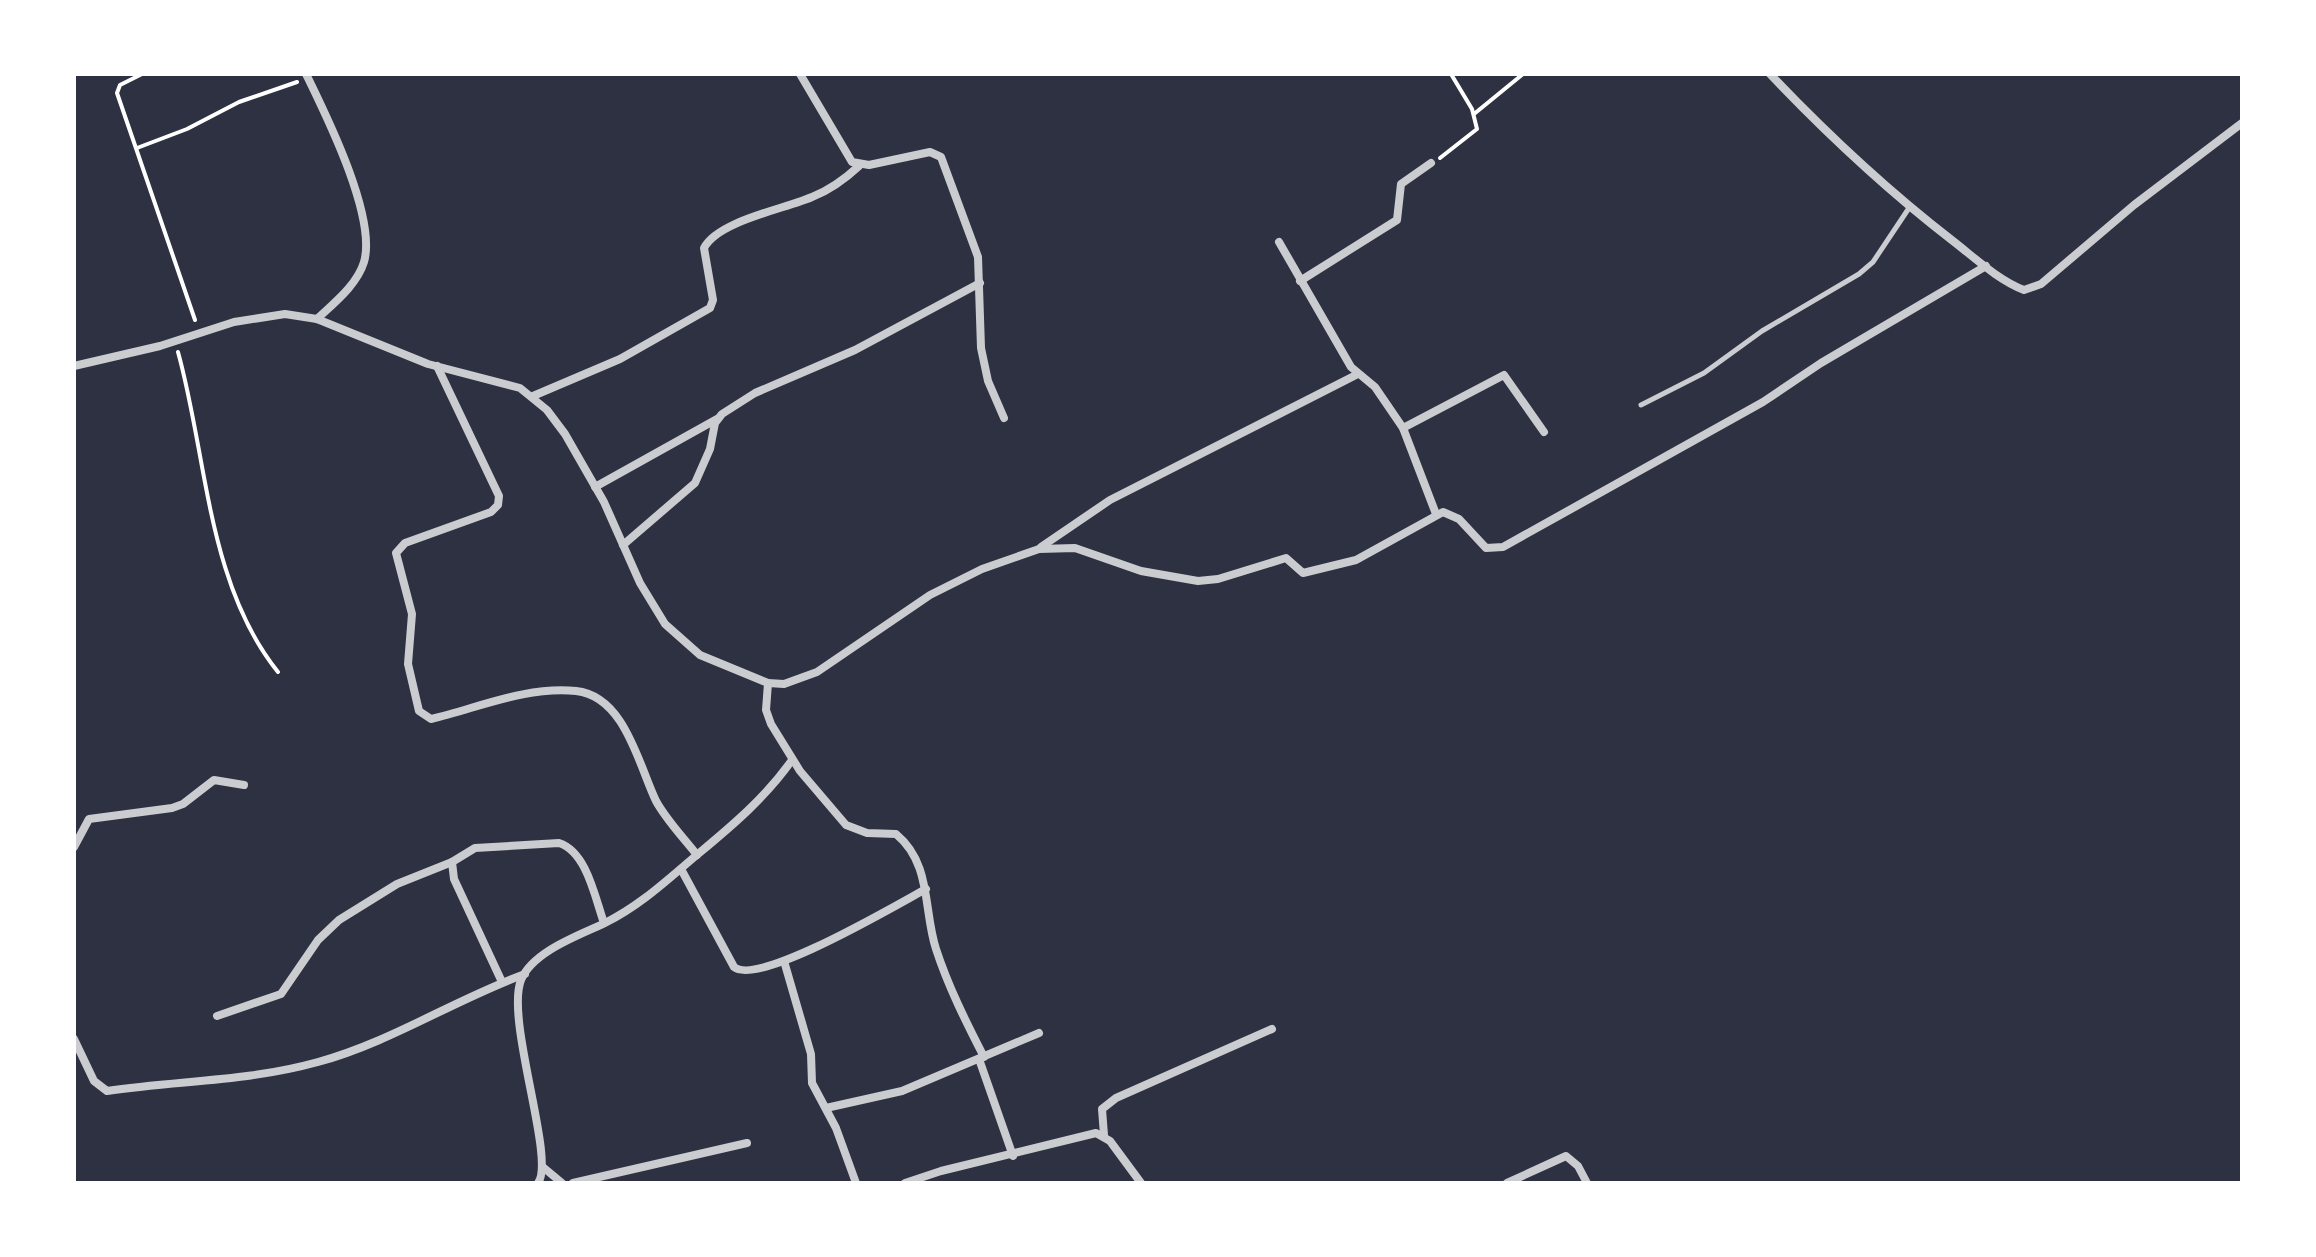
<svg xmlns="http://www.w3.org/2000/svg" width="2316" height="1257" font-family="'PT Serif',serif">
	<rect width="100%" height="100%" fill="#2d3142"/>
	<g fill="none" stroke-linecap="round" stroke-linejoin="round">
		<g stroke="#fff" stroke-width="4">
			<path d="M142,74l-22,11 -3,8 78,227"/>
			<path d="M1474,114l49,-40"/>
			<path d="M137,148l50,-19 52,-27 58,-20"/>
			<path d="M1440,158l37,-29 -5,-20 -21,-35"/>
			<path d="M178,352c29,104 29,232 100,320"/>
		</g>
		<path stroke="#caccd0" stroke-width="5" d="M1641,405l63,-32 58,-42 97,-57 14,-12 36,-54"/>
		<g stroke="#caccd0" stroke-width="8">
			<path d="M306,74c20,41 71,143 58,188 -7,23 -30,41 -47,57"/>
			<path d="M800,74l52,88 17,3 61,-13 11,5 37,100 3,91 7,33 16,37"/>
			<path d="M1770,74c58,61 117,116 183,167 22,17 45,39 71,49l17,-6 93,-79 108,-82"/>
			<path d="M1279,242l72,125 24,20 28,41 33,86"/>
			<path d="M1300,281l97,-61 4,-36 30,-21"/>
			<path d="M74,366l86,-20 74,-24 51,-8 32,5 111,45 92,24 27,22 18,24 39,68 36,81 25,41 35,31 68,28 16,1 33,-12 113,-77 52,-26 57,-20 36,-1 66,23 57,10 20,-2 68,-21 17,15 53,-13 87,-48 16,7 27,29 17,-1 260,-145 58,-39 165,-97"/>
			<path d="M437,366l62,130 -1,9 -7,7 -86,31 -9,10 16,61 -4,50 11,47 12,8c47,-11 95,-33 145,-28 49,5 63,75 80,110 11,20 27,36 41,54"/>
			<path d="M533,396l87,-37 90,-51 3,-8 -9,-52c14,-27 80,-39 108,-51 18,-7 33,-18 47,-31"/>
			<path d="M1403,428l101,-53 40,57"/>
			<path d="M595,487l122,-68"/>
			<path d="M623,545l72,-62 15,-34 5,-26 7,-9 33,-21 100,-43 125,-67"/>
			<path d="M1041,547l69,-47 246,-125"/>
			<path d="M768,683l-2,27 5,14 29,47 46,54 21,8 29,1c36,30 27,75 40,115 12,37 30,73 48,108"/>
			<path d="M74,847l15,-28 83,-11 11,-4 31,-24 30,5"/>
			<path d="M681,869l53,98c24,20 162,-62 192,-78"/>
			<path d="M784,961l27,93 1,29 24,45 20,55"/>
			<path d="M502,982l-48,-103 -2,-17 23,-14 84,-5c28,9 36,55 45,80"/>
			<path d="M217,1016l64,-22 37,-54 21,-20 58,-36 55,-22"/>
			<path d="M74,1039l20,42 13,10c73,-11 139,-9 211,-29 73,-20 136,-62 207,-88"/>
			<path d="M979,1059l34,97"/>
			<path d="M826,1108l76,-17 137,-58"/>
			<path d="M1104,1135l-2,-26 14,-11 156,-69"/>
			<path d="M544,1168l18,15"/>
			<path d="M538,1183c18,-23 -33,-163 -17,-203 12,-29 59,-45 84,-57 36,-18 62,-43 93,-69 35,-29 68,-57 94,-94"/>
			<path d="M573,1183l174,-40"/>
			<path d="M905,1183l36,-12 155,-38 14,8 31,42"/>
			<path d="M1507,1183l59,-27 12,10 9,17"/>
		</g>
	</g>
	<rect width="2316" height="1257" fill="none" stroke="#ffffff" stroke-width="152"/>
</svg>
